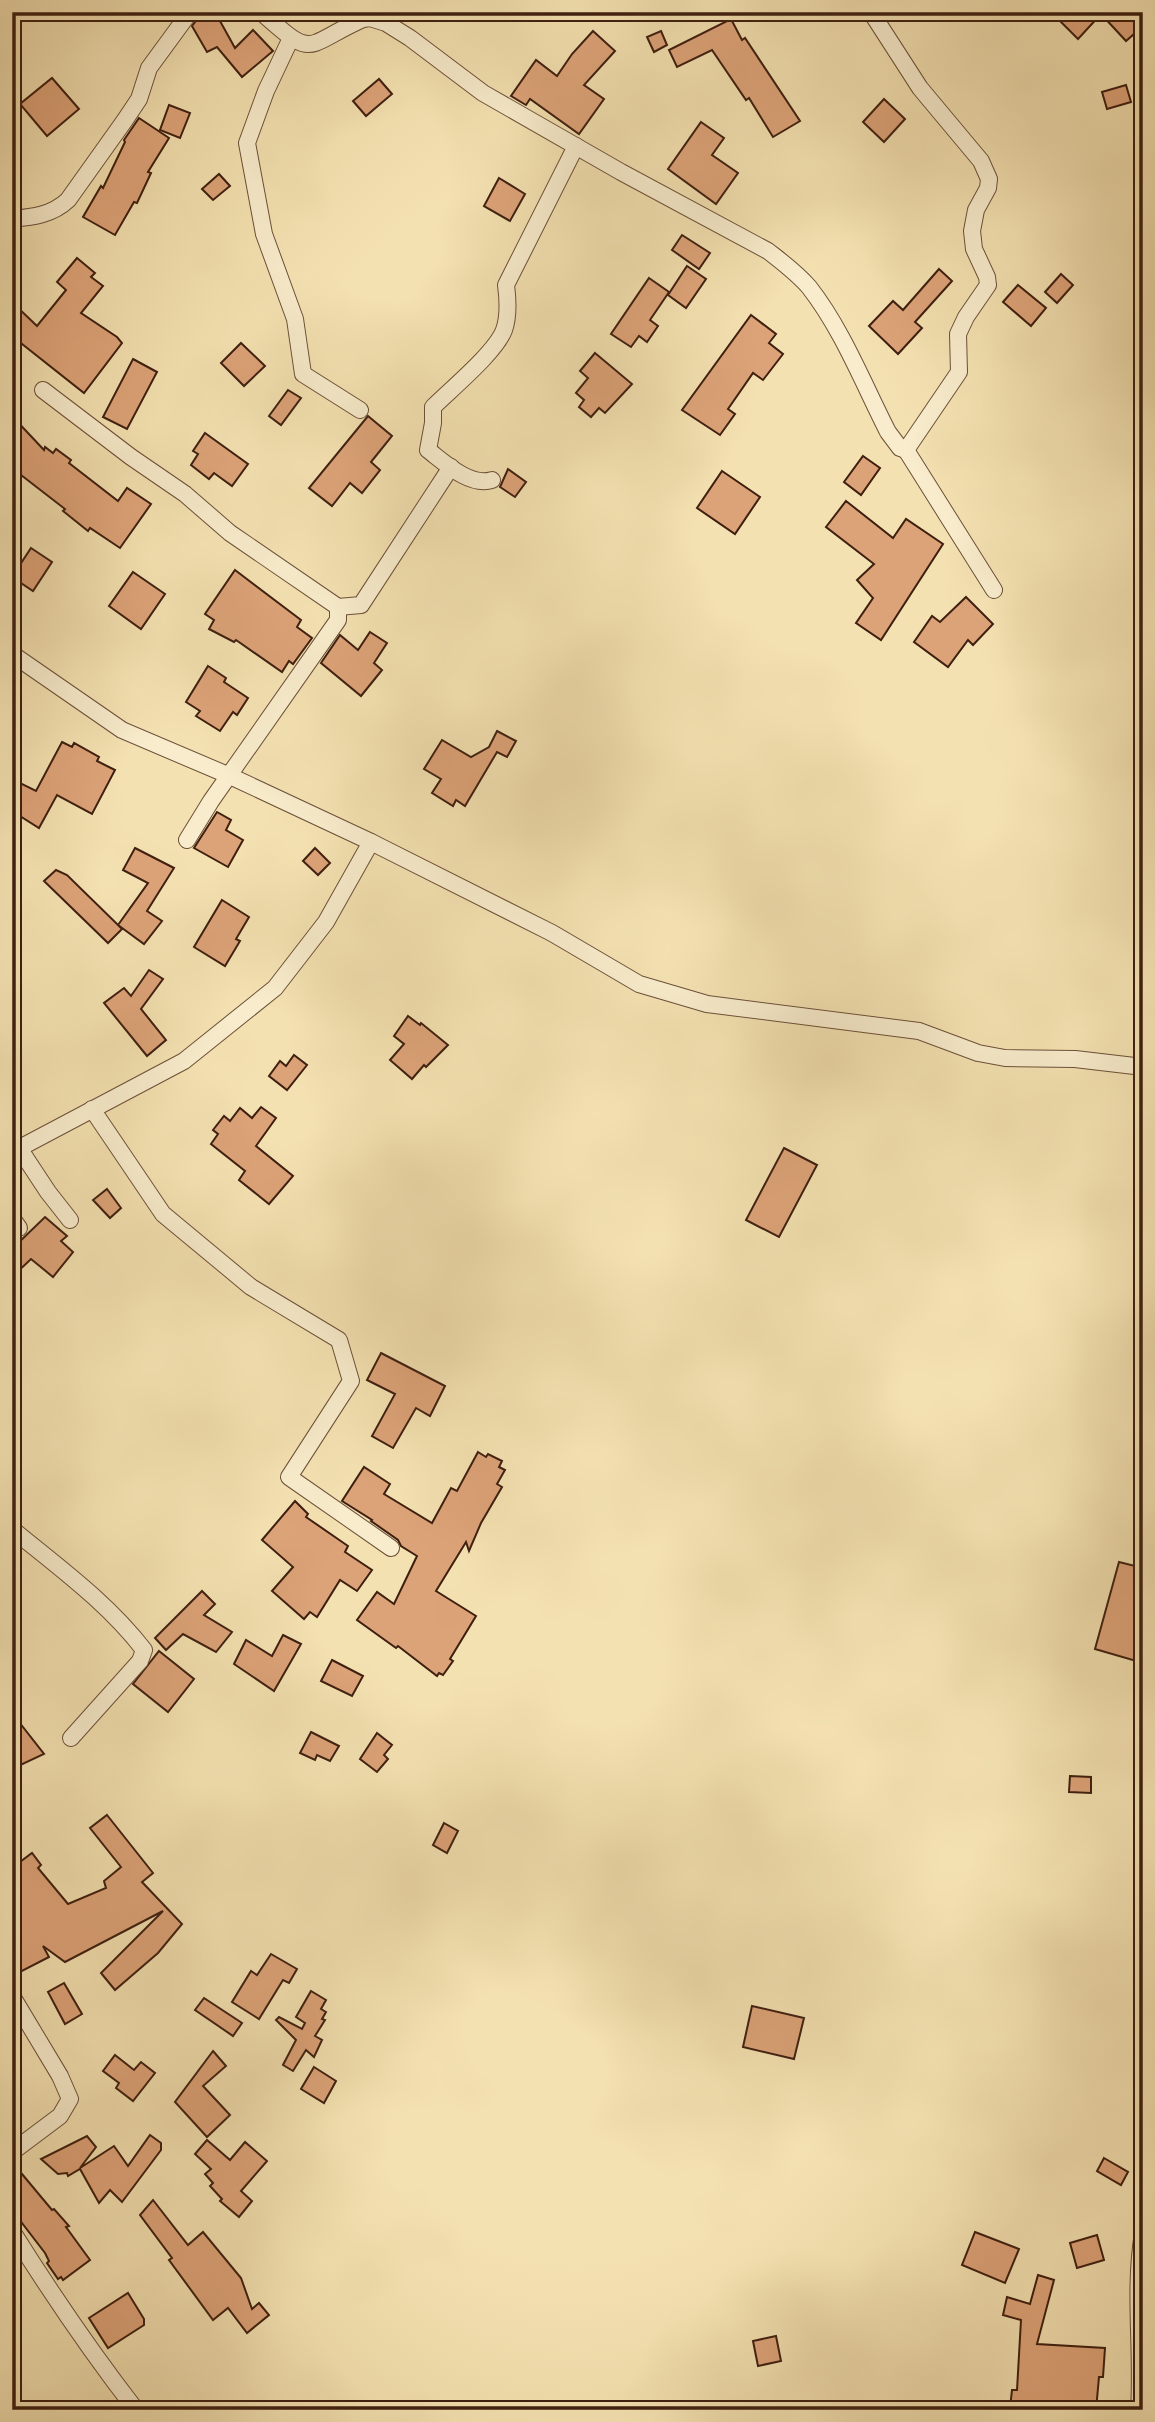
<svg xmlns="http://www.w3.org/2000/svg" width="1155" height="2422" font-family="'IM FELL Great Primer',serif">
	<rect width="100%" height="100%" fill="#f4e1b1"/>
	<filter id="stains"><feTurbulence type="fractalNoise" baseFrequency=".00286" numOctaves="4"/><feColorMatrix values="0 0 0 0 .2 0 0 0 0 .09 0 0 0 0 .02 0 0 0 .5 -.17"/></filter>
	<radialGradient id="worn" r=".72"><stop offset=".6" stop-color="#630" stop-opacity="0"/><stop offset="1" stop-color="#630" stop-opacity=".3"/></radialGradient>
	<g fill="#dda378" stroke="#3e1f10" stroke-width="2">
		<path d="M208,12h7l20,36 18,-18 20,21 -31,26 -25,-30 -10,5 -15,-26 7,-9z"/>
		<path d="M1051,12h92v14l-17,15 -25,-27 -23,25z"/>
		<path d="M731,19l11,21 3,-2 55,83 -27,16 -24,-39 -3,2 -34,-50 -35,17 -8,-17z"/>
		<path d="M593,31l22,20 -31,34 20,14 -25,35 -49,-35 -4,6 -15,-9 25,-36 21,16 15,-22z"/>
		<path d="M661,31l6,14 -13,7 -7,-15z"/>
		<path d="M52,78l27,31 -32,27 -27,-32z"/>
		<path d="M379,79l13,15 -26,22 -13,-15z"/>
		<path d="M1126,85l5,17 -24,7 -5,-17z"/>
		<path d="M884,99l21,20 -21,23 -21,-20z"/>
		<path d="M169,105l21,8 -10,25 -20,-8z"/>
		<path d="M139,118l30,20 -21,34 3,1 -14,30 -3,-1 -19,33 -32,-18 18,-31 2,2 22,-46 -1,-2z"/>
		<path d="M701,122l23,16 -12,17 26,18 -22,31 -48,-35z"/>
		<path d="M219,174l11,12 -17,14 -11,-11z"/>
		<path d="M499,178l26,16 -15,27 -26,-15z"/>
		<path d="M682,235l28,18 -11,16 -27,-19z"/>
		<path d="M77,258l18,15 -4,4 12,9 -22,27 36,24 5,6 -38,50 -72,-57v-34l25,24 29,-36 -9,-8z"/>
		<path d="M687,266l19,13 -20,29 -18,-13z"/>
		<path d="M939,269l13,12 -37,41 7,6 -24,26 -29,-28 24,-25 10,9z"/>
		<path d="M1061,274l12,11 -16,18 -12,-11z"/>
		<path d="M649,278l20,14 -19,28 8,6 -11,16 -8,-6 -8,11 -20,-13z"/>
		<path d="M1018,285l28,23 -15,18 -28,-24z"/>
		<path d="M751,315l25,19 -7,9 14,11 -20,26 -10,-7 -25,36 7,5 -15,21 -38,-25z"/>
		<path d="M241,343l24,23 -21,20 -23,-23z"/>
		<path d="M595,353l37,31 -27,29 -6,-5 -8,9 -12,-10 5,-7 -8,-7 12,-15 -8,-7z"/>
		<path d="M133,359l24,13 -30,57 -24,-12z"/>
		<path d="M288,390l13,8 -20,27 -12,-9z"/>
		<path d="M12,416l32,34 1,-3 8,6 3,-4 15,11 -2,3 49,38 9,-13 24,16 -31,44 -30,-20 -2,3 -25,-20 2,-2 -53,-41z"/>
		<path d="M368,416l24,20 -21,26 9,8 -18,23 -12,-10 -18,23 -23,-18z"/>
		<path d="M205,433l43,31 -16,22 -18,-13 -5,6 -18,-14 7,-11 -5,-3z"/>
		<path d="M863,456l17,12 -19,27 -17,-13z"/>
		<path d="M508,469l18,13 -11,15 -15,-10z"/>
		<path d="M722,471l38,26 -25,37 -38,-26z"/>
		<path d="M846,501l47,37 13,-19 37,25 -62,96 -25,-17 17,-25 -16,-18 17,-16 -48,-37z"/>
		<path d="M31,548l21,14 -19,29 -21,-14z"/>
		<path d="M235,570l66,50 -4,7 15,11 -19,26 -4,-3 -7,11 -46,-32 -2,2 -25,-13 5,-9 -9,-6z"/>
		<path d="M133,572l32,22 -24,35 -32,-23z"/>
		<path d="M966,597l27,27 -20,21 -5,-5 -20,27 -34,-25 18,-26 8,6z"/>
		<path d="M370,632l17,11 -13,20 8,7 -21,26 -40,-33 19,-28 18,15z"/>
		<path d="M208,666l18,12 -2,4 24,16 -11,17 -4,-3 -13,19 -24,-15 4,-5 -14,-9z"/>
		<path d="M497,731l19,10 -9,16 -10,-5 -32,54 -9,-6 -3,6 -21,-13 9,-14 -17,-10 18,-29 29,17 18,-10z"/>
		<path d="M62,742l10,5 2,-4 25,14 -2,4 18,9 -23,44 -35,-19 -18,33 -27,-17v-32l24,12z"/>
		<path d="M217,812l14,8 -5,10 17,10 -15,27 -34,-19z"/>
		<path d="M135,848l39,20 -27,43 15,10 -18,23 -26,-19 4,4 -14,14 -64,-62 12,-11 11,5 51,50 30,-42 -25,-13z"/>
		<path d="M315,848l15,15 -12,12 -15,-14z"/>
		<path d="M222,900l27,17 -13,22 4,2 -15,25 -31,-19z"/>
		<path d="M149,970l14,9 -22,30 25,31 -19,16 -43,-53 20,-15 7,8z"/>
		<path d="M408,1016l12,9 1,-2 27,22 -22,22 -2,-2 -12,14 -22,-19 14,-16 -10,-8z"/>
		<path d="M294,1055l13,10 -20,25 -18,-14 11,-15 6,5z"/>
		<path d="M261,1107l15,11 -20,28 37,30 -24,28 -30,-24 6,-9 -34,-27 7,-10 -5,-4 11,-14 6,5 10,-13 12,10z"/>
		<path d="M784,1148l33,17 -38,72 -33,-17z"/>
		<path d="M107,1189l14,19 -11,10 -17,-18z"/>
		<path d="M45,1217l22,19 -6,5 12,11 -20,25 -22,-18 -19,18v-28z"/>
		<path d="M381,1353l64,33 -15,30 -14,-8 -23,40 -21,-12 23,-42 -28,-14z"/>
		<path d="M478,1452l8,5 2,-3 14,7 -3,6 6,3 -8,14 5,3 -21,36 -12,28 -3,-9 -30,49 40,25 -26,43 3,2 -10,14 -4,-2 -2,3 -39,-30 -2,2 -39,-28 20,-28 17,12 23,-48 -16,-10 -3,-6 -27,-19 1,-1 -30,-19 22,-34 26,17 -6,10 48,29 19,-35 6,3z"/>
		<path d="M295,1501l13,13 -2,3 42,29 -3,6 27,18 -15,21 -17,-11 -23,37 -7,-5 -6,7 -32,-28 21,-24 -31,-27z"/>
		<path d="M1119,1562l24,6v95l-48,-14z"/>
		<path d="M202,1591l13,13 -11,11 28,17 -16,20 -33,-18 -17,16 -11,-12z"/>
		<path d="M283,1635l18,9 -27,47 -40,-27 12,-24 26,16z"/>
		<path d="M159,1651l35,28 -26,33 -35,-28z"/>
		<path d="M332,1660l31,16 -11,20 -31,-15z"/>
		<path d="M12,1713l32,41 -32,15z"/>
		<path d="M311,1732l28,14 -9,15 -13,-6 -2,5 -15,-7z"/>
		<path d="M377,1733l15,12 -8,10 4,4 -11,13 -17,-13z"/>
		<path d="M1070,1776l21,1v16l-22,-1z"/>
		<path d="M107,1815l46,58 -11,9 40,42 -24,29 -43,37 -14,-17 62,-62 -98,51 -22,-16 6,11 -29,15 -8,-15v-89l20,-15 9,12 -3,3 30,36 38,-16 -2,-7 17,-14 -31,-39z"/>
		<path d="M444,1823l14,8 -11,22 -14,-8z"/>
		<path d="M271,1954l26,15 -8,14 -6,-3 -24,39 -27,-17 19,-31 6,4z"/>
		<path d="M64,1983l18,31 -17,10 -17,-32z"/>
		<path d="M311,1991l15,9 -5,9 5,3 -4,7 3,1 -10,16 7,4 -8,17 -8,-7 -13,21 -10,-6 13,-25 -20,-20 3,-3 23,12 3,-6 -9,-6z"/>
		<path d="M204,1998l38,25 -9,13 -38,-26z"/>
		<path d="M752,2006l52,12 -10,41 -51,-12z"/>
		<path d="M213,2051l13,15 -23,20 27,29 -23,22 -32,-35z"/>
		<path d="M115,2055l19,15 7,-8 14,11 -22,28 -17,-13 3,-5 -16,-12z"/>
		<path d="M314,2067l22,14 -12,22 -23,-14z"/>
		<path d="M150,2135l11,8v7l-39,52 -12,-12 -11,13 -19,-34 -12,7 -1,-3 -9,1 -17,-15 46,-23 9,11 -16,21 34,-22 14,20z"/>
		<path d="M207,2140l23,20 15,-18 22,19 -26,30 11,10 -13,16 -19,-16 2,-2 -12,-13 3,-3 -8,-9 6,-5 -16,-15z"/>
		<path d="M1104,2158l24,14 -7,13 -24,-14z"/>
		<path d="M12,2162l40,48 2,-1 15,17 -3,1 24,33 -27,20 -2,-3 -3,2 -11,-16 2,-2 -4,-8 -33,-43z"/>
		<path d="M153,2200l35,45 15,-13 38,46 11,31 7,-6 10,12 -22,18 -19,-25 -15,12 -44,-60 3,-2 -32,-43z"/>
		<path d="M975,2232l44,17 -14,34 -43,-18z"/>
		<path d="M1097,2235l7,25 -27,8 -7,-25z"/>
		<path d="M1038,2275l16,5 -17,64 68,4 -2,29h-4l-3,33 -86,-2 2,-18h5l4,-70 -18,-5 4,-18 23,7z"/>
		<path d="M128,2293l16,26v6l-36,23 -19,-30z"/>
		<path d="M776,2336l5,25 -23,5 -5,-25z"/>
	</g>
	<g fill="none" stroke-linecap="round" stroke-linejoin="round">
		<g stroke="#6c5038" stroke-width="18">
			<g id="street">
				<path d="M261,12c55,49 42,34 102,7l7,-1 16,5 24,15 73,55 138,79 147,79c14,11 29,22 41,36 33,42 55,98 79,145l12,16 6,2 53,-78 -1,-38 8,-17 22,-32 -1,-8 -13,-28 -2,-18 4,-21 12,-22 1,-9 -8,-18 -61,-73 -49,-76"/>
				<path d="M291,38l-25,53 -19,52 17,91 31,85 8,55 57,36"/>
				<path d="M12,219c21,-2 40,-4 56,-19l57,-80 14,-21 10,-31 41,-56"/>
				<path d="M43,390l88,67 54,37 45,39 108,74v13l-127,181 -24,39"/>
				<path d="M906,450l88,140"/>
				<path d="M492,480c-22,7 -47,-17 -64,-30l5,-27v-16c18,-18 63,-55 71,-77 5,-14 4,-30 2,-45l70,-139"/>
				<path d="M338,607l23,-2 90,-138"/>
				<path d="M12,654l110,76 108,46 141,66 181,91 87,51 68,20 212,27 59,22 27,5 70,1 68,8"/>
				<path d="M92,1109l71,105 88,73 88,53 12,41 -62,96 102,71"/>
				<path d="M19,1148l29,44 22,28"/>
				<path d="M12,1152l172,-91 91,-73 51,-66 45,-80"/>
				<path d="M12,1218l7,10"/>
				<path d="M12,1529c46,38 95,73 132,121l-4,11 -69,77"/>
				<path d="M12,1996l48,80 10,23 -10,17 -48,36"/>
				<path d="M12,2231c39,62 79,121 124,179"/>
				<path d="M1139,2410c4,-59 -6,-118 4,-177"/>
			</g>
		</g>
		<use href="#street" stroke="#f8eccc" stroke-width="16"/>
	</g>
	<rect width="1155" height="2422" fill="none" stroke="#f4e1b1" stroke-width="42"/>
	<rect x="14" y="14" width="1127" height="2394" fill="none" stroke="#3e1f10" stroke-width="3.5"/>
	<rect x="21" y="21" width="1113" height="2380" fill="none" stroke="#3e1f10" stroke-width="2"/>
	<rect width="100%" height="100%" filter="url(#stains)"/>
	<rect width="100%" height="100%" fill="url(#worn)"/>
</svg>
